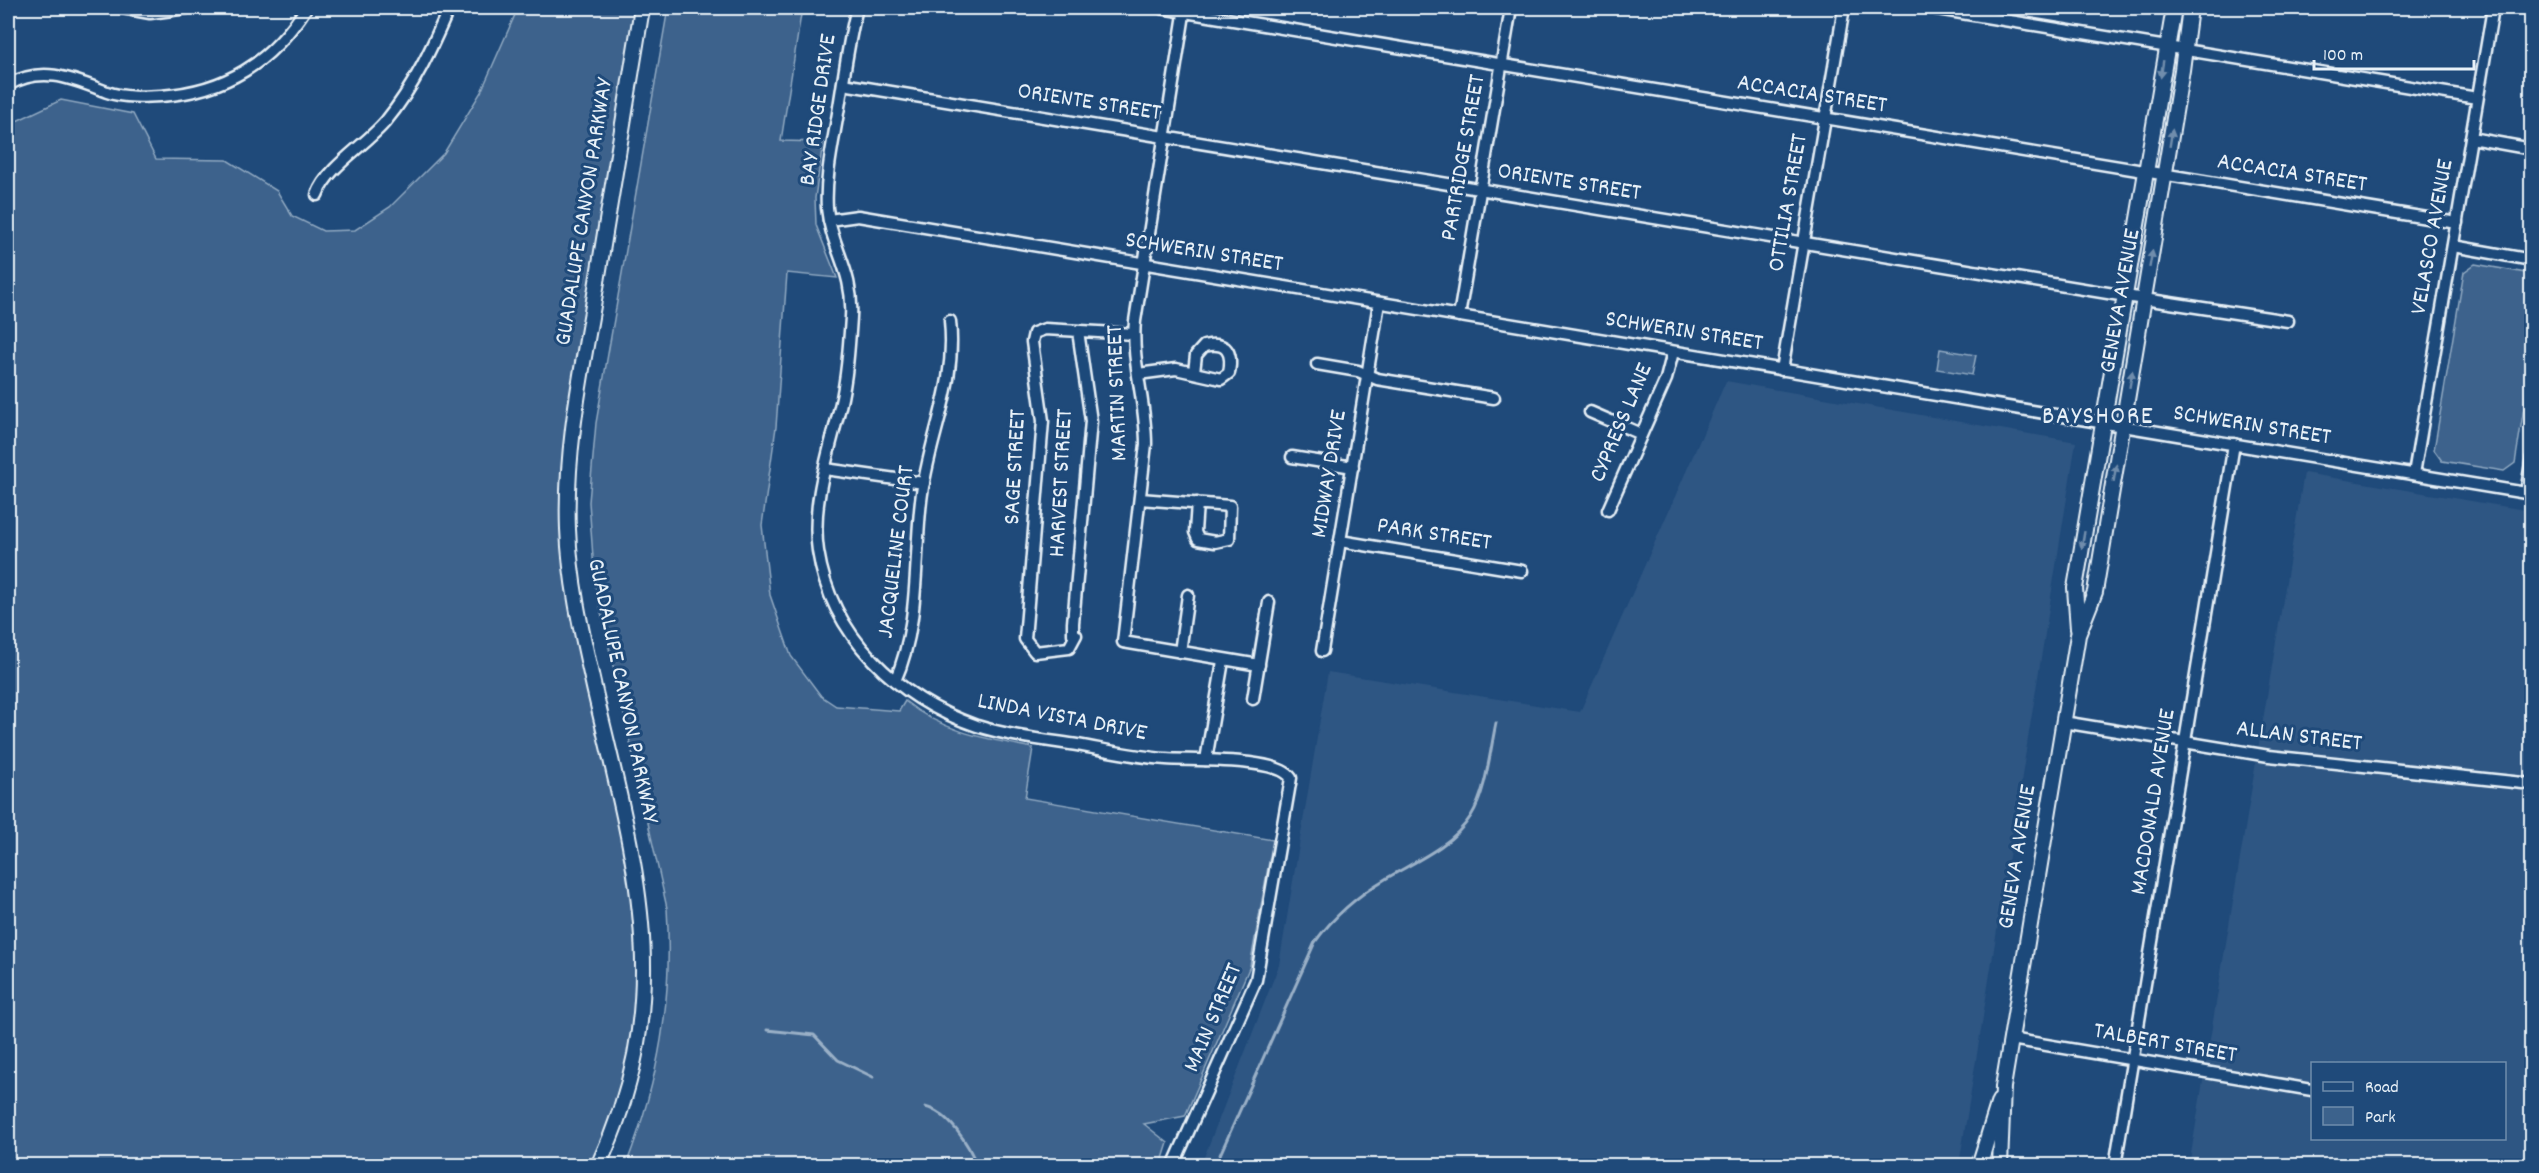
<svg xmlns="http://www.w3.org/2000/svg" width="2539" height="1173" font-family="Dekko,sans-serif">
	<rect width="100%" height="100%" fill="#1f4a7a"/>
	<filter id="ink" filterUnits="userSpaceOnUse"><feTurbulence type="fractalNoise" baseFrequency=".0167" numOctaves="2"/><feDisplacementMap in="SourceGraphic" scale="12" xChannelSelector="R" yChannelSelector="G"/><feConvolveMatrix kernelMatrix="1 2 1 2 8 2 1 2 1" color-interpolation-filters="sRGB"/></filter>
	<g filter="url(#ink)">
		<g fill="#2e5683" fill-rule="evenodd">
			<path d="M1726,381l350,61 -117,723h-758l78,-200 49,-293 252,40z"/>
			<path d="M2304,473l227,38v654l-342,1zM2312,1064h192v74h-192z"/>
		</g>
		<g fill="#3c628c" stroke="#92aac2" stroke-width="1.5">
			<path d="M518,8h124l-67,407 -7,115 65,323 8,166 -43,146h-590v-1040l53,-25 72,14 23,45 71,1 50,31 15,25 31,15 32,-1 35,-23 54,-54 37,-61z"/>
			<path d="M668,8h134l-21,133 42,1 -8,56 1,27 21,53 -50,-5 -11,154 -14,98 8,70 21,61 30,40 15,10 63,5 6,-10c37,31 82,38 128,47l-8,50 248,42 -23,126 -65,150 -41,8 24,19 -7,22h-535c33,-85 47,-165 41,-257l-72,-323 -6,-83 7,-79z"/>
			<path d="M2475,264l56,10v90l-16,99 -11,8 -62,-10 -8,-11 30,-178z"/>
			<path d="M1940,349l36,6 -4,20 -35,-6z"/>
		</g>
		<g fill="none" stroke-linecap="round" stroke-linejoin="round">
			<g stroke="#9ab0c7" stroke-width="3">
				<path d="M767,1030l47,5 24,25 35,17"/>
				<path d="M925,1107c23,5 44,37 52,59"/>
				<path d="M1215,1166l100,-224c19,-26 45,-48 72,-64 29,-17 65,-32 84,-62 15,-23 19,-65 25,-93"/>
			</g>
			<g stroke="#e8f1f8" stroke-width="15">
				<g id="minor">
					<path d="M122,8l28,5 37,-5"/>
					<path d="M857,8c-9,34 -13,70 -19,105 -5,30 -13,64 -11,95 4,40 27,63 24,109 -2,30 -4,61 -11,90 -11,46 -29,96 -22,144 13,85 80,148 159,175 32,10 67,14 100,19 29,5 59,12 89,14 25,2 112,-2 125,19l-35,202 -83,186"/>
					<path d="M1161,8l1296,215"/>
					<path d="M1185,8l-50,313c-4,41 11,81 11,123l-23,198 136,23"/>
					<path d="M1931,8l546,90"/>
					<path d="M843,84l1301,215 144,22"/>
					<path d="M8,85c35,-20 65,-6 99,7 17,6 37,5 54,4 65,-5 110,-33 145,-88"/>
					<path d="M2471,138l61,11"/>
					<path d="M317,195c11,-29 49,-50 69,-74 28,-34 46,-74 63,-113"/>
					<path d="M829,220l29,-4 1674,278"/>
					<path d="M2453,246l79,14"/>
					<path d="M1459,316l52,-308"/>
					<path d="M1078,331l13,90 -18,202v11l3,1 -7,13 -34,4 -10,-13 18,-218 -11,-79 2,-9 11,-4 89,5"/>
					<path d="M1317,364l41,7 19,8 117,19"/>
					<path d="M1782,370l62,-362"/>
					<path d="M1138,374l38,-5 45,10 8,-6c4,-21 -2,-32 -25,-27l-8,9 -2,17"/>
					<path d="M1590,412l51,22"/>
					<path d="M1292,457l61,10"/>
					<path d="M825,469l99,14"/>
					<path d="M2414,474l79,-466"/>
					<path d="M2526,493l6,-36"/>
					<path d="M1140,499l90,7 -1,33 -14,3 -17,-3 -3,-7 2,-29"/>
					<path d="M1608,510l58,-131 7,-27"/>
					<path d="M1340,541l182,30"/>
					<path d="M1322,651l57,-348"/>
					<path d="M1180,652l8,-57"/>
					<path d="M895,681c25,-56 19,-121 26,-180 7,-63 36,-113 29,-180"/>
					<path d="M1253,699l16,-97"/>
					<path d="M2063,722l206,34 263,28"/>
					<path d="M1206,760l17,-99"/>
					<path d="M2011,1039l301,51"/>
					<path d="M2115,1166l119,-722"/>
				</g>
			</g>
			<g stroke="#e8f1f8" stroke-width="18">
				<g id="major">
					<path d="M2078,629l-3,-41 99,-580"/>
					<path d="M598,1166c80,-170 37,-303 -3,-474 -12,-54 -25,-108 -27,-163 -3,-78 13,-154 26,-229 16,-98 32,-195 48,-292"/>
					<path d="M1979,1166l20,-65"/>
					<path d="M2000,1166l3,-79 75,-452 17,-43 87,-522 8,-62"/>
				</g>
			</g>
			<use href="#minor" stroke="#1f4a7a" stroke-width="10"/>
			<use href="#major" stroke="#1f4a7a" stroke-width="14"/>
		</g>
		<defs><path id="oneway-solid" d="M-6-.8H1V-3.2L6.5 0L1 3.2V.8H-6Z" transform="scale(1.5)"/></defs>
		<g fill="#6f8dac">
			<use href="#oneway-solid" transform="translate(2162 69) rotate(99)"/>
			<use href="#oneway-solid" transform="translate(2171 138) rotate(-81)"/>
			<use href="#oneway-solid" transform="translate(2151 259) rotate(-80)"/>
			<use href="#oneway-solid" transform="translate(2131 379) rotate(-80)"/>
			<use href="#oneway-solid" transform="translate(2115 473) rotate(-81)"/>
			<use href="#oneway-solid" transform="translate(2083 540) rotate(100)"/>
		</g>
	</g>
	<g text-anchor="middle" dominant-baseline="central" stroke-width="6" stroke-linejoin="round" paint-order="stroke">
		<g font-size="24" fill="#e8f1f8" stroke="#1f4a7a">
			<text transform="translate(1812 95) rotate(9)">ACCACIA STREET</text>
			<text transform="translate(1089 103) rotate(9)">ORIENTE STREET</text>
			<text transform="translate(819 110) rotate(-82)">BAY RIDGE DRIVE</text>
			<text transform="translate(1464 158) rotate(-80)">PARTRIDGE STREET</text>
			<text transform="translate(2292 174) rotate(9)">ACCACIA STREET</text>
			<text transform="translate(1569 183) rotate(9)">ORIENTE STREET</text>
			<text transform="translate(1789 203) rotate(-80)">OTTILIA STREET</text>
			<text transform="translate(585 212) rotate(-81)">GUADALUPE CANYON PARKWAY</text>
			<text transform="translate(2433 237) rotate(-80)">VELASCO AVENUE</text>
			<text transform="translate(1204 253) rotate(9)">SCHWERIN STREET</text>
			<text transform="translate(2121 301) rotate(-80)">GENEVA AVENUE</text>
			<text transform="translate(1684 332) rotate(9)">SCHWERIN STREET</text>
			<text transform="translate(1118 393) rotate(-92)">MARTIN STREET</text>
			<text transform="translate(1622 423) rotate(-67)">CYPRESS LANE</text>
			<text transform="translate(2252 426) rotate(9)">SCHWERIN STREET</text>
			<text transform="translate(1016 467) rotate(-87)">SAGE STREET</text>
			<text transform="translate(1330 474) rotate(-81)">MIDWAY DRIVE</text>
			<text transform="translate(1062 483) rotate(-87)">HARVEST STREET</text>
			<text transform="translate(1434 535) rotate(9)">PARK STREET</text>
			<text transform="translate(897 552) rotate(-83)">JACQUELINE COURT</text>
			<text transform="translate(622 691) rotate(78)">GUADALUPE CANYON PARKWAY</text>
			<text transform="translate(1062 718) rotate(11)">LINDA VISTA DRIVE</text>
			<text transform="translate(2299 737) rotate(7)">ALLAN STREET</text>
			<text transform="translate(2154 802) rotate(-81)">MACDONALD AVENUE</text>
			<text transform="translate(2018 857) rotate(-81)">GENEVA AVENUE</text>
			<text transform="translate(1214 1018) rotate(-67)">MAIN STREET</text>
			<text transform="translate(2165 1044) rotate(10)">TALBERT STREET</text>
		</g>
		<g font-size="26" letter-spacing="1.5" fill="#e8f1f8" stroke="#1f4a7a">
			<text x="2098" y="417">BAYSHORE</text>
		</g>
	</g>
	<rect width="2539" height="1173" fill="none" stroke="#1f4a7a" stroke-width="30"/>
	<rect x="15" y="15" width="2509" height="1143" fill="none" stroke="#e8f1f8" stroke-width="2" filter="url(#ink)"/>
	<rect x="2311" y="1062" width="195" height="78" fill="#1f4a7a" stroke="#6f8dac" stroke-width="1.5"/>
	<rect x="2323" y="1082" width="30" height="9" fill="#1f4a7a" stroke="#6f8dac" stroke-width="1.5"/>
	<text x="2365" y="1092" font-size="18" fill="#e8f1f8">Road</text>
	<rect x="2323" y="1107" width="30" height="18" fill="#3c628c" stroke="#6f8dac" stroke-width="1.5"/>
	<text x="2365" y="1122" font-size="18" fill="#e8f1f8">Park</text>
	<path d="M2314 60v9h160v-9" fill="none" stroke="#e8f1f8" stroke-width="3"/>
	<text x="2323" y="60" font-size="18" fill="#e8f1f8" stroke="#1f4a7a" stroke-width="4.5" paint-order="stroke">100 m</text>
</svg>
